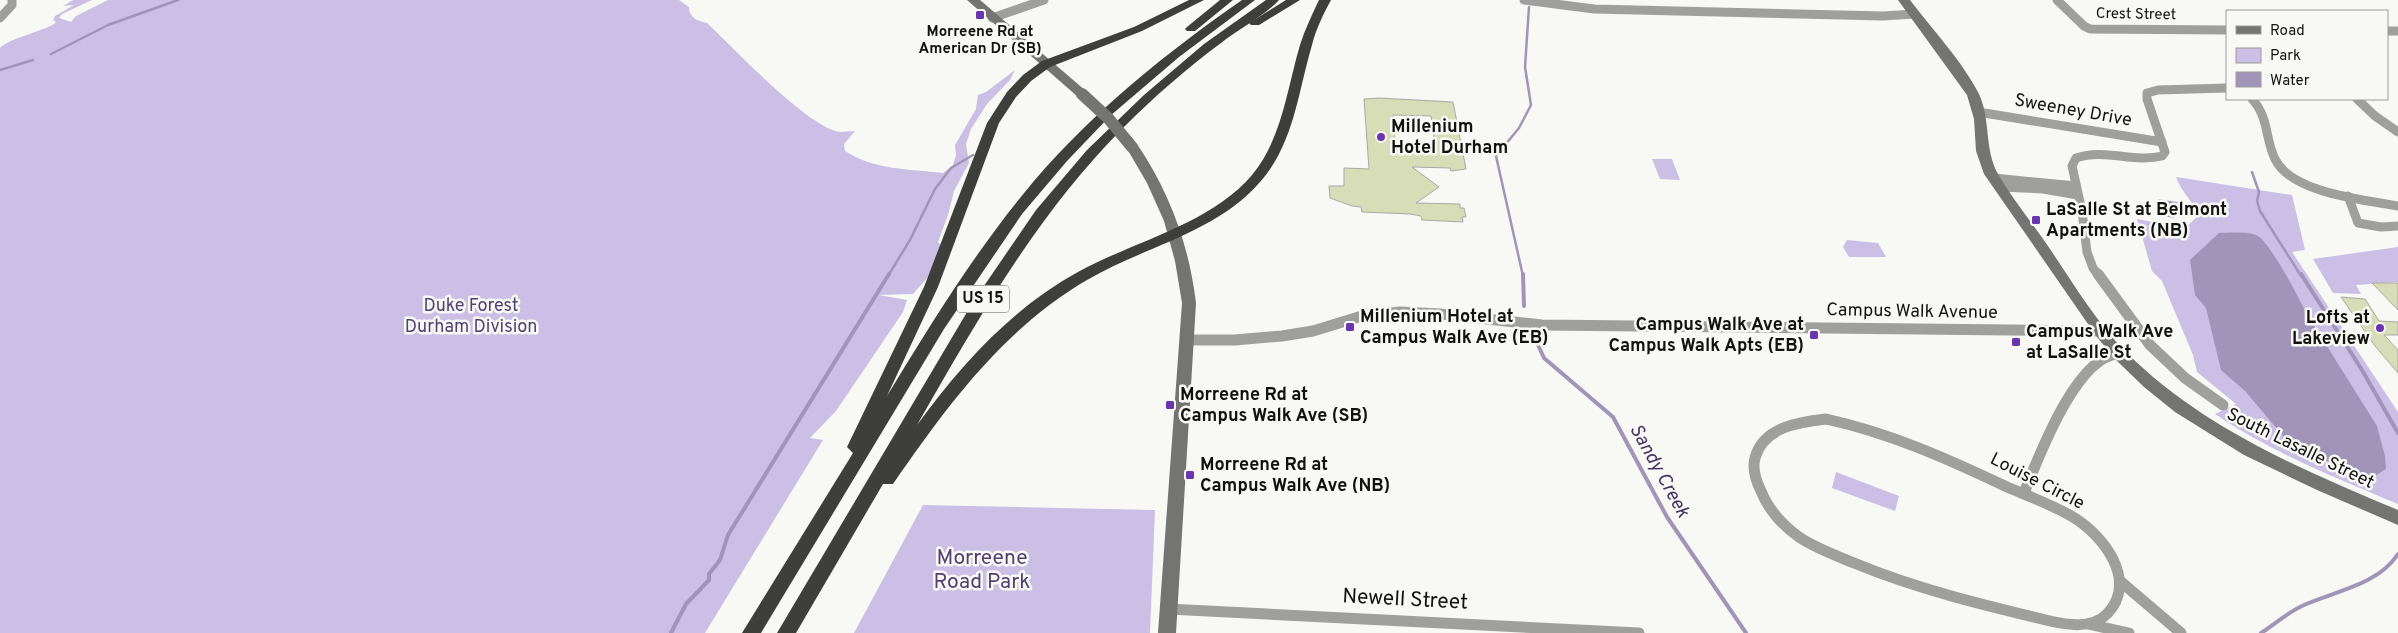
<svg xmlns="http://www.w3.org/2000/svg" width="2398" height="633" font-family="Overpass,sans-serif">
	<rect width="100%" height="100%" fill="#f8f9f4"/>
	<g fill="#cbbfe5">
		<path d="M73,0h19l-30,14 -3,4 12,4 5,-6 32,-16h571l10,7c0,11 9,14 18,16 27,25 100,104 133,109 4,0 10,-1 15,-1l-11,13 1,7c29,19 64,18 98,22l10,-8 3,-10 -1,-10 21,-36 2,-14 8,-3 29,-22 -5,10 -23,24 -16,25 -5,15 3,19 -15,28 -6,24 -10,27 4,4 -14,31 -15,17 -34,1 28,5 -4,12 -67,99 -26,27 13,2 -118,193h-705v-585c8,-9 40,-16 54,-24l2,-2 -3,-2 2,-4 19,-11 -11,1z"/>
		<path d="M1652,159h20l8,21 -20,-1z"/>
		<path d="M2176,177l116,18 13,55 -13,2 106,160v92c-62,-26 -127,-52 -183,-90l21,-10 -39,-32 -4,-17 -31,-74 -10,-10 -15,-52 48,9 13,-12c-5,-16 -17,-24 -22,-39z"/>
		<path d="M1847,240l31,3 8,14h-37l-6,-10z"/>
		<path d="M2398,247v35l-42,3 5,9 -28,-1 -20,-34z"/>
		<path d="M1836,472l63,24 -4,15 -63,-23z"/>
		<path d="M923,505l232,5 -5,123h-296z"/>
	</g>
	<g fill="#a095b9">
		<path d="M2158,199l19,3 8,4 2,7h-11l-2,5 -10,-2z"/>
		<path d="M2219,233c11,0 29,-2 39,3 11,6 41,61 47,75l72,115 8,30 1,13 -13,8 -37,-12 -46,-21 -45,-53 -24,-21 -15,-62 -11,-13 -5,-35z"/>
	</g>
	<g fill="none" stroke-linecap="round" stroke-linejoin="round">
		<g stroke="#a095b9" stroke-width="2.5">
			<path d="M51,54l57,-29 70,-25"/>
			<path d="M0,70l33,-10"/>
			<path d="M2252,172l7,20 -2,9 3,10 41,65"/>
			<path d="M888,276l22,-36 25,-51 16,-21 22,-13"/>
			<path d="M1523,276l-27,-120 23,-28 12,-23 -6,-38 4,-60"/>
		</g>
		<g stroke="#a095b9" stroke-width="4">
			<path d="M1523,274l1,32"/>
			<path d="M2301,274l61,96 36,63"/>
			<path d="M1534,336l10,22 69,59 54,100 79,116"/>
			<path d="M671,633l15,-29 23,-24v-6l11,-14 8,-25 161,-261"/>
			<path d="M2261,633c14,-9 27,-21 43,-28 31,-14 74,-20 94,-51"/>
		</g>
	</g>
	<g fill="#d7deb7" stroke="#a9aaa5" fill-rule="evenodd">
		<path d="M1379,98l74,4 13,67 -15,2 -1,-3 -38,-1 27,20 -23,16 44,1v4h4l2,9h-4l1,5 -41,-2 -1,-4 -11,-2 -48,-2 -1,-5 -9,-1 -22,-8 -1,-12h15v-18l25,1 -5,-70zM1393,115l38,1 5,36 -40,-1z"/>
		<path d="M2372,283h26v27z"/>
		<path d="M2341,297l24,2 14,22 19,1v13h-14l14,15v23l-23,-27z"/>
	</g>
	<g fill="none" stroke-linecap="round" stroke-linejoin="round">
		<g stroke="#9f9f9d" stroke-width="9">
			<path d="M1524,0l70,9 289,7 31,-2"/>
			<path d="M2057,0l27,26 6,3 137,1"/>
			<path d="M0,18l12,-13v-5"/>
			<path d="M992,18l52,-18"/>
			<path d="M2387,31h11"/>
			<path d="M2252,99c17,18 13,40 23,60 16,34 90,41 123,47"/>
			<path d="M2357,99l18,17 23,16"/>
			<path d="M1978,112l184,30"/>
			<path d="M1994,178l82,8"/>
			<path d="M2000,187l43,2 35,6"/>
			<path d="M2348,196l10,27 23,4 17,-1"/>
			<path d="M2099,276l-6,-8 -6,-16 -5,-41 -10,-45 4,-8c29,-10 57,5 86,-2l3,-4 -18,-53v-6l11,-3 69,-2"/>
		</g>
		<g stroke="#9f9f9d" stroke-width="11">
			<path d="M2098,274l52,71 35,33 38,27"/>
			<path d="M1188,340h47l47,-4 31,-5 49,-15 38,-4 40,2 102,11 558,6"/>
			<path d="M1826,419c64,14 122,40 181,68 21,9 46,18 66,30 30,18 66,64 34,97 -15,15 -39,11 -57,7 -67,-16 -133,-32 -196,-58 -19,-8 -39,-15 -55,-26 -16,-11 -31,-28 -38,-46 -5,-10 -9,-22 -6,-33 8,-31 44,-36 71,-39z"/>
			<path d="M2024,493c14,-34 52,-138 95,-139"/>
			<path d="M2120,581l61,52"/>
			<path d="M1168,609l471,24"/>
			<path d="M2088,624l41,9"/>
		</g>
		<g fill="#747572" fill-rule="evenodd">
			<path d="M967,0h13l106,91 2,3 -2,3h-8z"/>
			<path d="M1898,0h12c22,29 53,62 69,94 12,26 5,55 19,80 15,26 35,50 52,75 23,34 46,73 76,103 76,76 175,117 272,158v15l-81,-35 -73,-35 -69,-43 -31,-25 -29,-28 -18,-22 -113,-163 -8,-23 -2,-32 -7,-24z"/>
			<path d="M1132,143l5,1c33,49 52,101 59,159l-20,330h-18l24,-330 -7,-42 -11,-40 -17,-38 -21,-36z"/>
		</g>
		<g fill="#3e3e3a" fill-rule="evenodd">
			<path d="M1189,0h15l-62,31 -92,36 -19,14 -15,16 -17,26 -61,164 -51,109c45,-74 91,-149 147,-215 61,-71 132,-128 208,-181h13l-76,57 -69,59 -43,45 -45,53 -78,115 -183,304h-19l111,-180 -6,-6 77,-160 63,-164 20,-31 16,-17 19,-14 92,-34z"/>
			<path d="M1220,0h13l-38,31h-8l-2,-2 2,-2z"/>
			<path d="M1266,0h13c-12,14 -43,31 -58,43 -34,25 -67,54 -97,84 -87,87 -146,192 -207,298 44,-60 95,-117 161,-153 54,-30 133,-48 174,-97 30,-36 35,-86 48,-130 5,-16 12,-30 19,-45h12c-8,15 -15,29 -19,45 -14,47 -18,99 -52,137 -44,51 -117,65 -173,98 -84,49 -140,126 -194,204h-10l-87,149h-19l196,-331 63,-92 51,-60 57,-55 60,-51z"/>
			<path d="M1286,0h14l-41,25h-8l-2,-2z"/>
		</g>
		<path stroke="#747572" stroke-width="12" d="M1082,94l26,24 24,29"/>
	</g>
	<g fill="#6936ad" stroke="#f8f9f4" stroke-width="2">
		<rect x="975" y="10" width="10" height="10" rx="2.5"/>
		<circle cx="1381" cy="137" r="5"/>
		<rect x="2031" y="215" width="10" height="10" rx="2.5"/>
		<rect x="1345" y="322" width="10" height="10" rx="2.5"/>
		<circle cx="2380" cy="328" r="5"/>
		<rect x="1809" y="330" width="10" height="10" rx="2.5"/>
		<rect x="2011" y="337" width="10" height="10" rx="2.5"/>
		<rect x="1165" y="400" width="10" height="10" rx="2.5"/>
		<rect x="1185" y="470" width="10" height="10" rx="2.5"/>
	</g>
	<g text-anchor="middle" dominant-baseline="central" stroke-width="5" stroke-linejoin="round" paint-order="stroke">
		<g font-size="15" fill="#111110" stroke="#f8f9f4">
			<text transform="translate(2136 15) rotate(1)">Crest Street</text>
		</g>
		<g font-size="15" font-weight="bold" fill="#111110" stroke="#f8f9f4">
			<text x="980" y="32">Morreene Rd at<tspan x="980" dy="17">American Dr (SB)</tspan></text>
		</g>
		<rect fill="#f8f9f4" stroke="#565754" stroke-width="1" x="957" y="285.5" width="52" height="27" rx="4"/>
		<g font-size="16" font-weight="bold" fill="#111110">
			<text x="983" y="299">US 15</text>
		</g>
		<g font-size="18" fill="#111110" stroke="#f8f9f4">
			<text transform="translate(2073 111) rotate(10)">Sweeney Drive</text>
			<text transform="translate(1912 312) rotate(1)">Campus Walk Avenue</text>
			<text transform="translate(2300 449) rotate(26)">South Lasalle Street</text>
			<text transform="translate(2037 482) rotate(27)">Louise Circle</text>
		</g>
		<g font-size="18" font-weight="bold" fill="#111110" stroke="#f8f9f4" text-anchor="start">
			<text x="1391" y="127">Millenium<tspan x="1391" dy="21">Hotel Durham</tspan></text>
			<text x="2046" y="210">LaSalle St at Belmont<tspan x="2046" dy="21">Apartments (NB)</tspan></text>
			<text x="1360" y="317">Millenium Hotel at<tspan x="1360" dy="21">Campus Walk Ave (EB)</tspan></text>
			<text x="2370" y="318" text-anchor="end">Lofts at<tspan x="2370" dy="21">Lakeview</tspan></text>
			<text x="1804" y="325" text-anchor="end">Campus Walk Ave at<tspan x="1804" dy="21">Campus Walk Apts (EB)</tspan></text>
			<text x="2026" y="332">Campus Walk Ave<tspan x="2026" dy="21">at LaSalle St</tspan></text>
			<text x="1180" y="395">Morreene Rd at<tspan x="1180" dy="21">Campus Walk Ave (SB)</tspan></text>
			<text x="1200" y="465">Morreene Rd at<tspan x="1200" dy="21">Campus Walk Ave (NB)</tspan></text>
		</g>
		<g font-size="18" fill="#513f71" stroke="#f8f9f4">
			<text x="471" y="306">Duke Forest<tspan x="471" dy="21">Durham Division</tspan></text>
		</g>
		<g font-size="19" font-style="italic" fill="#443263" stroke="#f8f9f4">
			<text transform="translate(1659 471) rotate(61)">Sandy Creek</text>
		</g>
		<g font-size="21" fill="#513f71" stroke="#f8f9f4">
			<text x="982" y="558">Morreene<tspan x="982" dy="24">Road Park</tspan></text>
		</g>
		<g font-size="21" fill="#111110" stroke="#f8f9f4">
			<text transform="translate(1405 600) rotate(3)">Newell Street</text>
		</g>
	</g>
	<rect x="2226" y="10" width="162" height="90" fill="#f8f9f4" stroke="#9c9c99"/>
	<rect x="2236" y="26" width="25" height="8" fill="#747572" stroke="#9c9c99"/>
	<text x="2270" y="35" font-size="15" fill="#111110">Road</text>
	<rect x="2236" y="48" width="25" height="15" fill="#cbbfe5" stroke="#9c9c99"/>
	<text x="2270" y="60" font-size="15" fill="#111110">Park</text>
	<rect x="2236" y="72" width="25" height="15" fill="#a095b9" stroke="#9c9c99"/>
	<text x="2270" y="85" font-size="15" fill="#111110">Water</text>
</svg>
